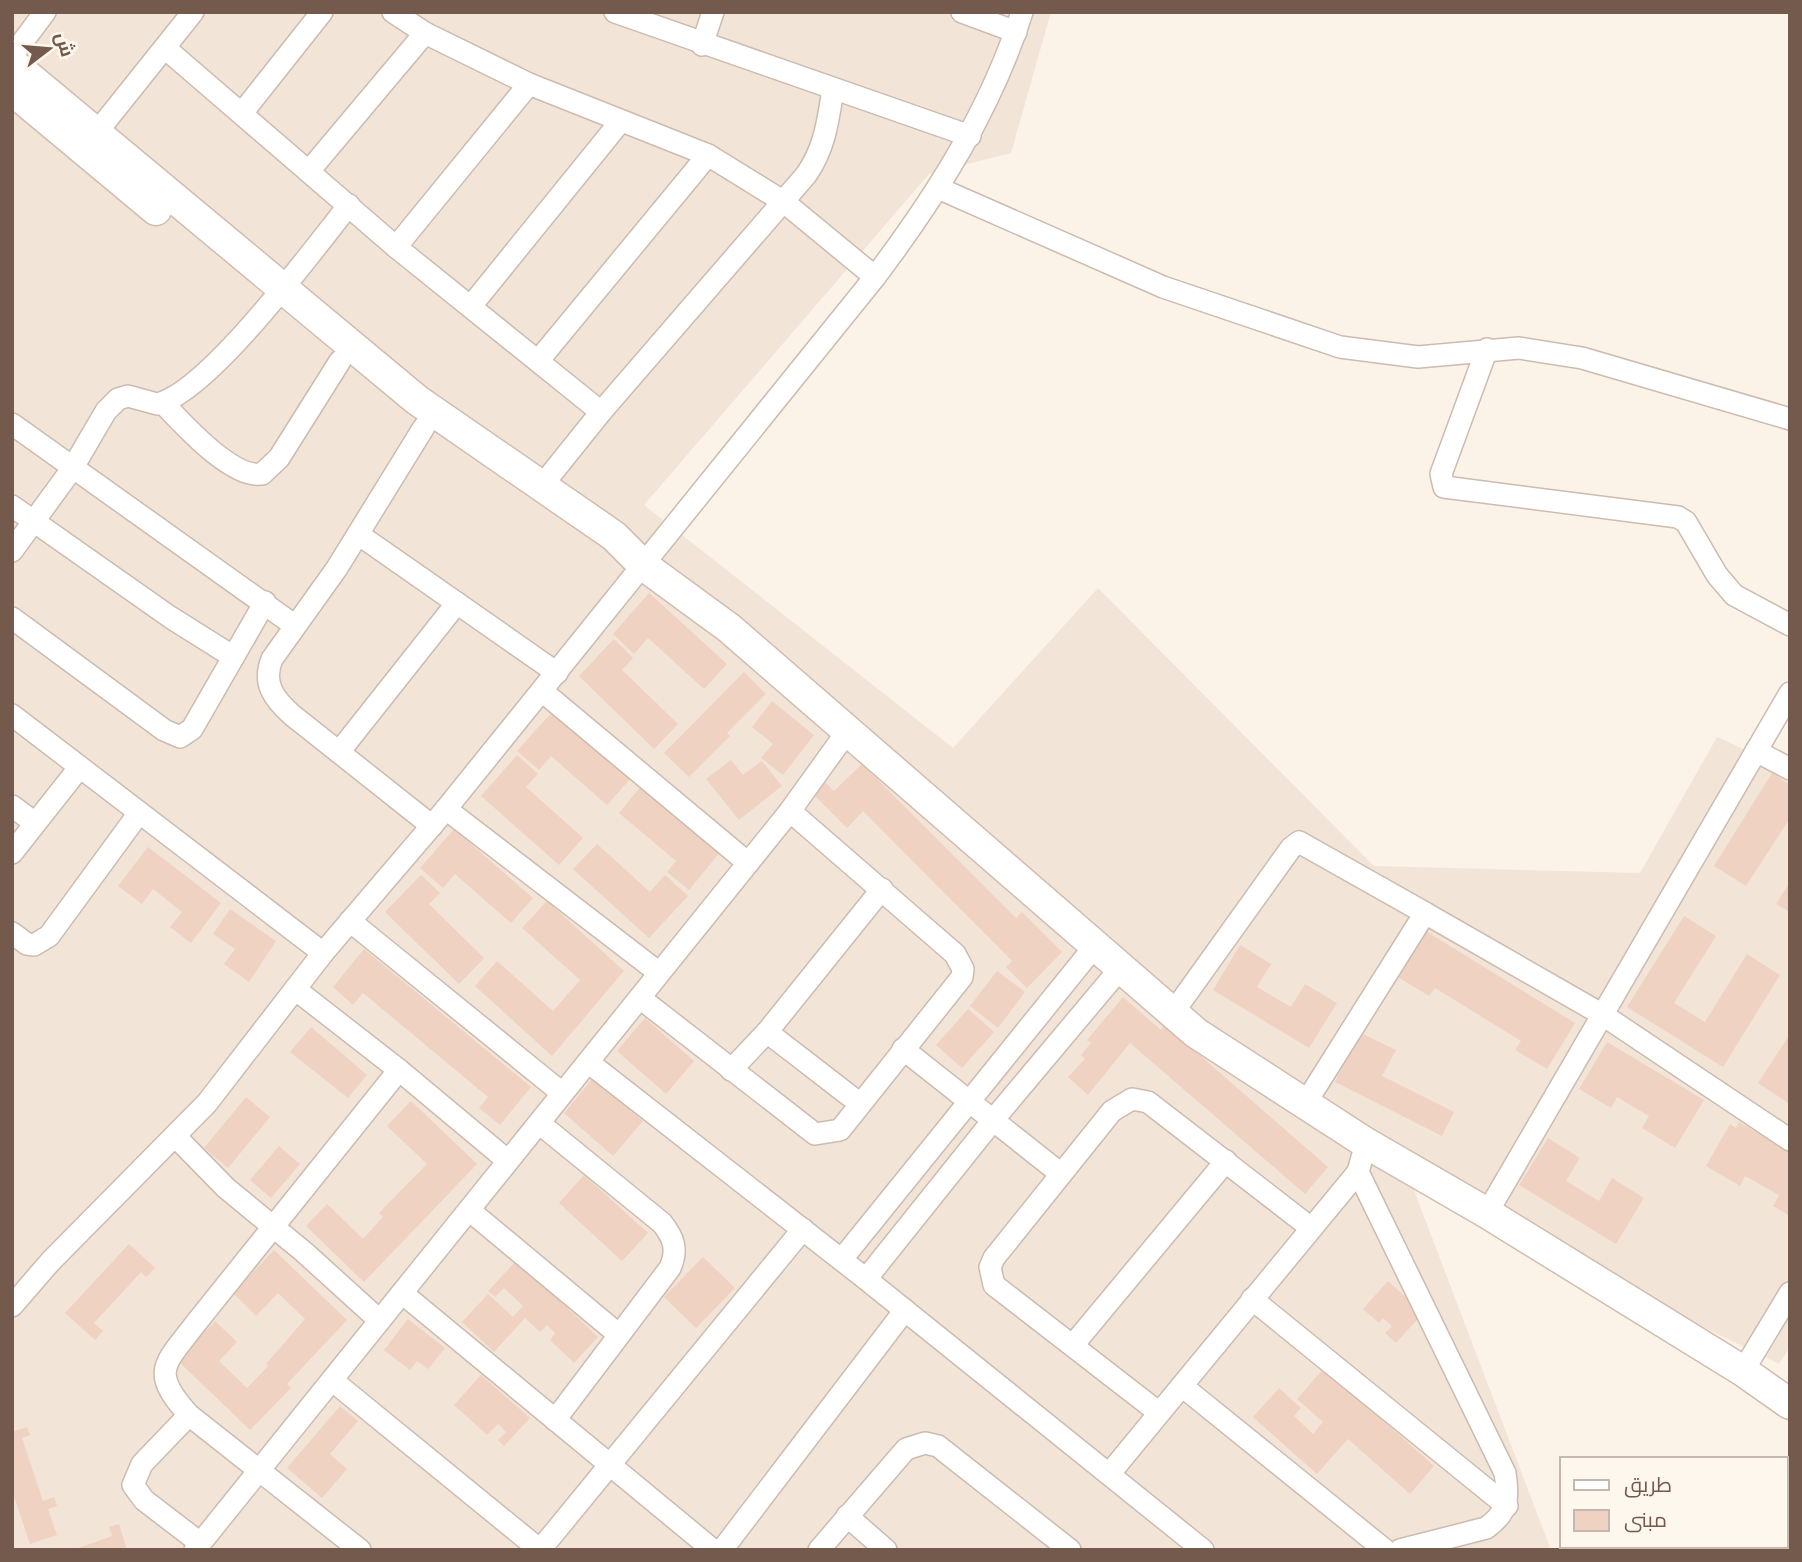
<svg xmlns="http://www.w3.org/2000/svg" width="1802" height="1562" font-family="'Golos Text',Cairo,sans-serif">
	<rect width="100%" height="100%" fill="#fbf3e8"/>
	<path fill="#f2e5d7" d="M12,12h1039l-40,141 -82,21 -285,331 309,243 145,-160 276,278 266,7 77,-136 73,33v577l-11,17 -367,-179 139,365h-1539z"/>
	<g fill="#efd2c1">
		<path d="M649,593l78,71 -23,25 -56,-51 -14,16 -21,-20z"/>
		<path d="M614,639l19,19 -11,12 56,54 -24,25 -75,-73z"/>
		<path d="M744,672l22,22 -39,39 3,3 -41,41 -25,-24z"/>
		<path d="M772,701l42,34 -31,40 -22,-17 12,-14 -21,-17z"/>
		<path d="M553,711l77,68 -23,26 -56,-49 -12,14 -22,-19z"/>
		<path d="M517,755l21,19 -12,13 57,51 -24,27 -78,-69z"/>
		<path d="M731,760l12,15 19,-14 20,25 -43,34 -33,-41z"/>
		<path d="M862,764l154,154 6,-6 40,40 -35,36 -21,-21 6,-6 -149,-150 -16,17 -34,-34 12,-12 9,9z"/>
		<path d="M1772,773l18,12v33l-44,68 -32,-20z"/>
		<path d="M642,785l79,66 -32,39 -22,-18 9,-11 -57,-48z"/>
		<path d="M454,829l79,69 -22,25 -56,-49 -12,14 -23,-20z"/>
		<path d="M597,844l53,48 15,-17 23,21 -39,42 -76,-69z"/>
		<path d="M148,847l73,56 -30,40 -21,-16 12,-15 -29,-23 -11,15 -24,-18z"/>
		<path d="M421,875l19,18 -11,11 55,54 -25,26 -74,-72z"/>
		<path d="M1790,882v30l-14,-8z"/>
		<path d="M547,901l77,70 -72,85 -77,-70 22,-25 56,50 27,-31 -58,-52z"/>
		<path d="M230,909l46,32 -27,41 -25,-18 11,-15 -22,-15z"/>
		<path d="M1684,916l32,20 -42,67 31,19 42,-68 33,21 -57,92 -96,-60z"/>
		<path d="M1424,930l151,93 -28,46 -32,-19 6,-9 -86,-53 -6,8 -33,-20z"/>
		<path d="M1240,945l31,19 -14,23 34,20 14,-23 32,19 -28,45 -96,-58z"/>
		<path d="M364,949l167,138 -31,38 -21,-17 9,-11 -125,-104 -10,12 -20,-18z"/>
		<path d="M997,971l28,21 -27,36 -28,-22z"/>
		<path d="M1123,997l38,33 4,-5 163,142 -23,27 -175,-151 -42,52 -20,-18 17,-18 -4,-4 10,-12 -4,-3z"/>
		<path d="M968,1009l26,23 -32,36 -26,-23z"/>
		<path d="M645,1018l49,43 -28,33 -49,-43z"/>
		<path d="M311,1027l56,48 -19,23 -58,-46z"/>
		<path d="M1359,1032l37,18 -14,26 72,36 -12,24 -107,-54z"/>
		<path d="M1790,1034v70l-32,-21z"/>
		<path d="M1607,1042l97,58 -29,48 -33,-20 7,-12 -32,-19 -6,11 -32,-19z"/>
		<path d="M593,1078l50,43 -30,35 -49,-43z"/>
		<path d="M246,1097l24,20 -42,51 -24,-20z"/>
		<path d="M411,1101l66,63 -113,118 -58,-56 21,-22 36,35 20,-22 -4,-4 48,-49 -40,-38z"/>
		<path d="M1739,1122l51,30v64l-17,-10 6,-11 -34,-19 -5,10 -34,-20 24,-42 6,4z"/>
		<path d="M1548,1138l32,20 -14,23 33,20 13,-23 32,20 -28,46 -97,-59z"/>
		<path d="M279,1146l21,18 -29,34 -21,-18z"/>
		<path d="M584,1175l64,58 -26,28 -63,-58z"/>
		<path d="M129,1244l26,24 -9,9 -5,-5 -47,51 9,8 -8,9 -30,-27z"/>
		<path d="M274,1250l73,70 -60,64 4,4 -41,42 -73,-70 38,-39 22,21 -18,19 28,27 21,-22 -2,-2 39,-45 -27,-26 -22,23 -23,-23z"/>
		<path d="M703,1257l32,31 -39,40 -32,-31z"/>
		<path d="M517,1260l81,77 -24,26 -24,-23 5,-7 -8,-8 -7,7 -15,-14 -31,34 -32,-30 26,-28 25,23 10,-11 -19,-18 -9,9 -7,-6z"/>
		<path d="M1388,1281l35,32 -27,30 -11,-10 7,-7 -9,-8 -4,5 -16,-14z"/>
		<path d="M408,1319l37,29 -17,21 -11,-8 -7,9 -26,-20z"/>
		<path d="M1324,1368l110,98 -24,28 -62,-55 -31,35 -64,-57 26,-29 22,20 -7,8 19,18 10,-12 -26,-23z"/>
		<path d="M481,1375l49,43 -26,28 -6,-6 8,-8 -8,-8 -11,11 -33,-30z"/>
		<path d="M340,1406l18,15 -28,33 17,15 -25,29 -35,-30z"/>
		<path d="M27,1427l3,8 -8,3 21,63 11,-4 3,9 -9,3 9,26 -27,9 -18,-53v-59z"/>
		<path d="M119,1524l8,26h-54l39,-14 -3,-9z"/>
	</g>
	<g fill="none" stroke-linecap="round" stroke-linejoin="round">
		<g stroke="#ccbbaf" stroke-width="24">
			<g id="minor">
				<path d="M393,12l32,21 104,51 179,71 76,47 91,75"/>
				<path d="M615,12l355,124"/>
				<path d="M962,12l54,20"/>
				<path d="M702,45l11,-33"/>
				<path d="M165,48l231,199 205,165"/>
				<path d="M12,56l33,-44"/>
				<path d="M242,113l80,-101"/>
				<path d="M97,132l96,-120"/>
				<path d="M309,171l116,-138"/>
				<path d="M938,188l225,99 177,60 78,10 101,-9 63,10 208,61"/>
				<path d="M396,247l133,-163"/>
				<path d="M471,306l149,-184"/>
				<path d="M1487,349l-46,125 3,13 234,30 8,5 31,53 17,20 56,30"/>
				<path d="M538,361l170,-206"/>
				<path d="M163,403c20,21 69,76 99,71l17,-16 61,-97"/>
				<path d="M12,424l282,201"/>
				<path d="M424,427l-87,141 -65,91c-10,24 2,40 20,56l140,111"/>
				<path d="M540,488l61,-76 205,-237c19,-27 22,-54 27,-86"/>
				<path d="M12,506l158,111 62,39"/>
				<path d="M358,534l199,139"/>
				<path d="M12,551l60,-82 34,-58 12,-12 10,-3 29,8c52,-12 155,-153 192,-199"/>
				<path d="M12,618l152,112 16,7 12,-8 73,-127"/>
				<path d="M542,691l206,172"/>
				<path d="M12,715l311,238"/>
				<path d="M1756,751l34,18"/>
				<path d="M339,752l118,-149"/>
				<path d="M12,806l23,17"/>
				<path d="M446,809l212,163"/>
				<path d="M12,853l67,-85"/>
				<path d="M350,921l212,172"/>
				<path d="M12,933l15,11 7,1 15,-9 90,-123"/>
				<path d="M295,989l104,81 109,91"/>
				<path d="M640,998l175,136 25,-4 122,-153 1,-8 -8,-15 -165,-143"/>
				<path d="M1172,1014l119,-166 8,-6 126,71"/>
				<path d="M767,1032l92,71"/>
				<path d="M903,1049l158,125"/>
				<path d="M588,1062l278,217 337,271"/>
				<path d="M731,1070l36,-38 115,-143"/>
				<path d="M1305,1104l120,-191 178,102 187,125"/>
				<path d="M539,1123l123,100c12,15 16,27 8,45l-115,152"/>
				<path d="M175,1136l51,52 78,64 75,68"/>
				<path d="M1366,1143l-8,29 147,301c4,25 3,40 -19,55l-86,22"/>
				<path d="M469,1210l149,124"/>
				<path d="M1487,1213l303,-520"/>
				<path d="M842,1259l252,-312"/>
				<path d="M866,1279l128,-160 125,-149"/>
				<path d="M402,1293l311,257"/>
				<path d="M1252,1299l255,207"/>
				<path d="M12,1306l38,-44 157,-159 116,-150 123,-144 429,-532c61,-81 116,-167 147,-265"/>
				<path d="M1073,1345l153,-184"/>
				<path d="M1743,1371l47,-78"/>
				<path d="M333,1381l207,169"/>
				<path d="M1182,1386l203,164"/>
				<path d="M1158,1412l-164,-127 -4,-18 4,-9 118,-147 20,-12 16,3 163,126"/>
				<path d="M189,1415l-47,49 -9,21 11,15 56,43"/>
				<path d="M1110,1473l248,-301"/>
				<path d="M847,1516l39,34"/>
				<path d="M195,1550l595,-739 59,-82"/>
				<path d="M360,1550l-171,-135c-40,-44 -24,-51 7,-92l203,-253"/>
				<path d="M540,1550l263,-321"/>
				<path d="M722,1550l183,-240"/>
				<path d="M819,1550l87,-101 19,-6 13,3 132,104"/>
			</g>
		</g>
		<g stroke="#d1bdaf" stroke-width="33">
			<g id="secondary">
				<path d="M12,63l405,337 197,136 29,29 86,63 467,405 170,110 121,70 256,158 47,33"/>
				<path d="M12,90l144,120"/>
			</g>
		</g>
		<use href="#minor" stroke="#fff" stroke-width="21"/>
		<use href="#secondary" stroke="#fff" stroke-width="30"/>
	</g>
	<rect width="1802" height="1562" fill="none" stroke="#735a4d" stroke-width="28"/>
	<rect x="1560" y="1457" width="228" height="91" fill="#fef7ee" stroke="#c6b8ae" stroke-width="2"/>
	<rect x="1574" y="1480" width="35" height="10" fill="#ffffff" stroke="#c6b8ae" stroke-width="2"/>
	<text x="1624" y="1492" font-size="21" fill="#735a4d">طريق</text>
	<rect x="1574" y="1510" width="35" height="21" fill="#efd2c1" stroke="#c6b8ae" stroke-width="2"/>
	<text x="1624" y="1527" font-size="21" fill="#735a4d">مبنى</text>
	<g transform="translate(49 49) rotate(74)" stroke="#fef7ee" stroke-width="5" paint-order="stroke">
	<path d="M0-5L12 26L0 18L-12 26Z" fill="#735a4d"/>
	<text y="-10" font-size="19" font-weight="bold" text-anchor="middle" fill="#735a4d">ش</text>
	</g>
</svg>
